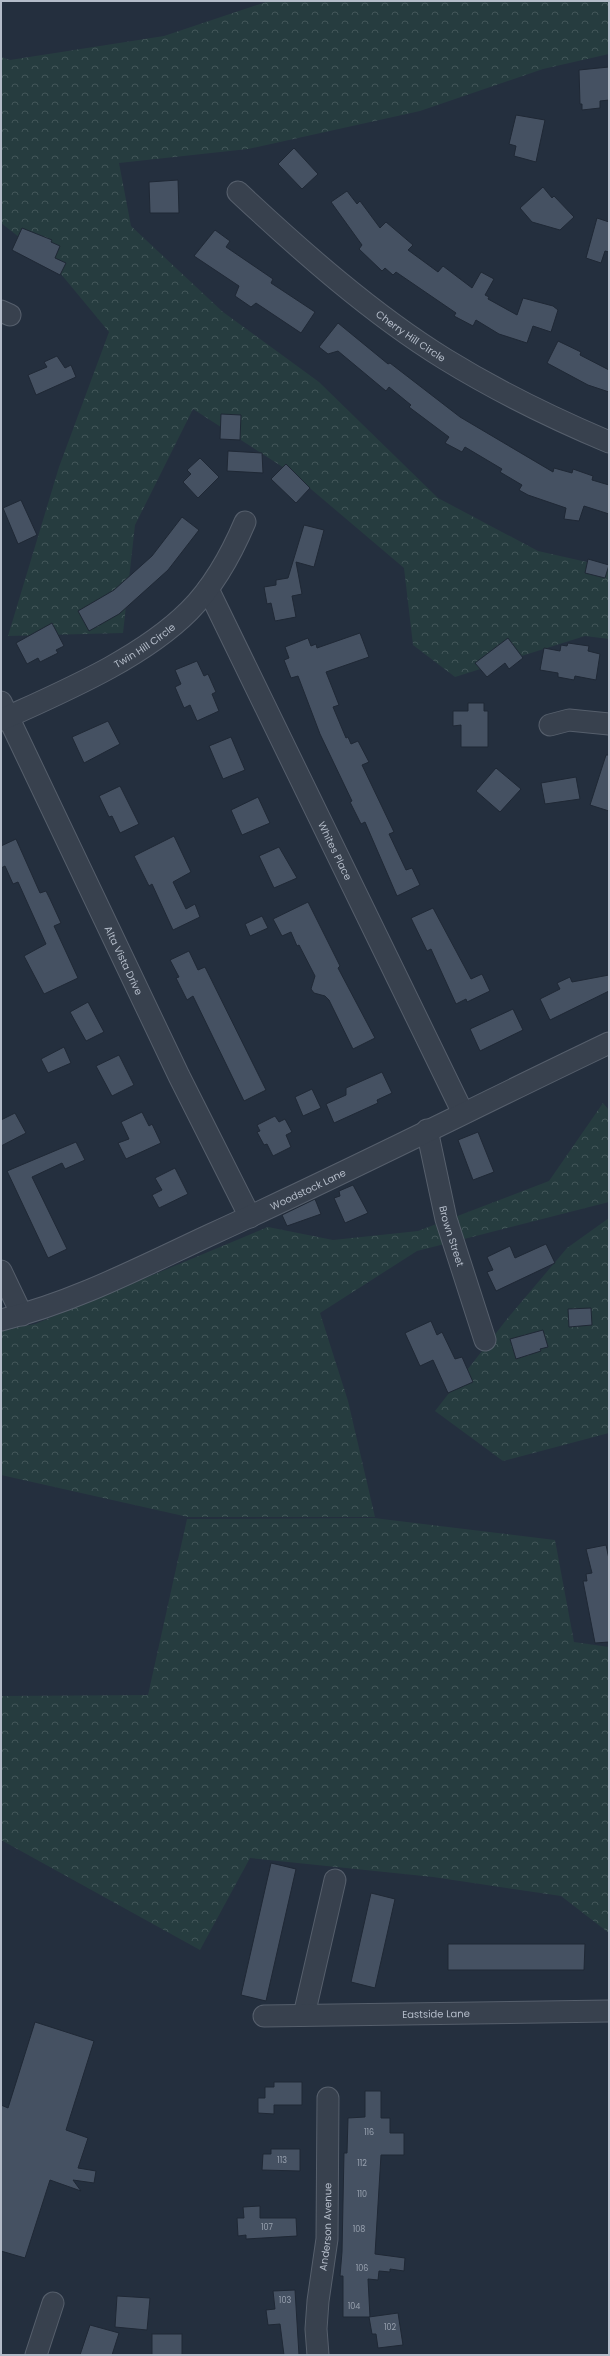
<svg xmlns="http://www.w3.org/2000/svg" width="610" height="2356" font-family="Poppins,sans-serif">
	<defs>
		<pattern id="forest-crowns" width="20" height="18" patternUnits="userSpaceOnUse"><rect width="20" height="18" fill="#263c3f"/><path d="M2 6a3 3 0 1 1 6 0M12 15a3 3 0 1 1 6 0" fill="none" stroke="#435659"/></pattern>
	</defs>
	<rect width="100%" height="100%" fill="#242f3e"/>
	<g fill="url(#forest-crowns)">
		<path d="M269,1h340v53l-66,15 -123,42 -172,38 -129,14 12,63 92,86 96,70 119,116 100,53 71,16v72l-24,-3 -130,41 -42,-32 -9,-77 -112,-95 -99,-64 -58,116 -12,108 -115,3 51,-169 50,-135 -58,-70 -50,-39v-166l9,3 154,-24z"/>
		<path d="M603,1103l6,7v92l-192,49 -97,62 28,88 27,116h-187l-187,-42v-145l34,-6 233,-97 65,13 85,-9 131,-50z"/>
		<path d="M609,1218v215l-106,28 -68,-50 72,-92 60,-71z"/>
		<path d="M374,1518l181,22 19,102 35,5v286l-48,-37 -128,-19 -183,-19 -50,92 -199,-110v-144l147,-1 39,-176z"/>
	</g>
	<g fill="#455162" stroke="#1f2835">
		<path d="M609,67v33l-9,1v7l-18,2v-6h-2l-1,-34z"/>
		<path d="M516,115l29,5 -9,42 -22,-6 2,-10 -7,-2z"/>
		<path d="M294,148l24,26 -16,15 -24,-25z"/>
		<path d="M178,180l1,33h-29l-1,-31z"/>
		<path d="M543,187l9,11 2,-2 20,21 -14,13 -28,-8 -12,-14z"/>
		<path d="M347,191l10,13 3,-3 20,27 6,-6 27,23 -5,5 30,22 5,-6 29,22 9,-16 13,7 -9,16 4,2 -1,2 29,16 6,-17 30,8 5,4 -7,22 -18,-6 -6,17 -28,-9 -23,-14 -3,6 -19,-10 2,-3 -60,-41 -3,3 -8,-7 -3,3 -23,-22 3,-4 -31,-43z"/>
		<path d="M597,218l12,4v30l-4,-1 -4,12 -15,-5z"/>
		<path d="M22,228l30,12 -1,2 9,4 -5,12 11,5 -6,12 -48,-25z"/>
		<path d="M215,230l15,11 -4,6 47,32 -2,4 44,29 -14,21 -45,-30 -5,4 -16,-11 4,-10 -45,-30z"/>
		<path d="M338,323l50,41 2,-1 70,54 93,55 1,-4 18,5 1,-4 20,7 -1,4 17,5v29l-25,-8 -5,15 -15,-2 2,-11 -38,-13 -9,-5 3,-5 -22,-13 2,-3 -37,-22 -3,5 -17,-9 4,-6 -40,-30 2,-2 -22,-18 -3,4 -48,-40 -10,3 -9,-7z"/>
		<path d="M558,341l23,11 -1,3 29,15v22l-21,-7 -41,-22z"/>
		<path d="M57,356l8,12 6,-3 5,12 -40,18 -8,-20 19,-8 -3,-5z"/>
		<path d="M221,414l20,1 -1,25 -20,-1z"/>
		<path d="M228,451l34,2 1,20 -36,-2z"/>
		<path d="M200,458l19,19 -21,21 -15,-16 8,-8 -4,-4z"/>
		<path d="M286,464l24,24 -14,15 -25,-24z"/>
		<path d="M21,500l16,35 -19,9 -15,-36z"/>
		<path d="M182,517l17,13 -31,40 -49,44 -30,17 -11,-20 36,-21 38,-34z"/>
		<path d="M304,525l20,5 -10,37 -18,-5 6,32 -10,2 4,21 -21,4 -4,-18 -4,1 -3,-17 12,-2v-5l12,-2z"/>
		<path d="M588,559l21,6 -4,13 -20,-5z"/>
		<path d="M52,623l12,23 -8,4 2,3 -18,9 -2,-4 -11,6 -11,-21z"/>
		<path d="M360,633l9,24 -43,15 13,33 -6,2 13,31 2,-1 3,7 7,-3 11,21 -7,3 32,67 -5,2 17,36 6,-2 8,17 -23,11 -32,-74 -4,2 -11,-22 2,-1 -32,-67 -22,-58 -7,2 -7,-18 5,-2 -4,-11 23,-9 3,8 5,-2 1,4z"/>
		<path d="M508,638l15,20 -14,11 -4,-6 -18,14 -12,-14z"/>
		<path d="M568,643l21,3 -1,5 12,3 -4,26 -21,-4 -1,4 -16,-3v-4l-18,-3 4,-22 16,3 1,-6 6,1z"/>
		<path d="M197,661l7,15 4,-2 8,18 -4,2 7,17 -22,10 -7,-16 -6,3 -9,-21 6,-3 -6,-14z"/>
		<path d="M468,703h16v8h4v36h-27v-22l-8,1v-15h15z"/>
		<path d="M108,721l12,23 -36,19 -12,-26z"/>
		<path d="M231,737l14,33 -22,9 -14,-33z"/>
		<path d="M606,755h3v56l-19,-6z"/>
		<path d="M496,768l25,21 -21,23 -24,-21z"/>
		<path d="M576,777l4,22 -35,5 -4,-21z"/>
		<path d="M120,786l19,38 -19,9 -8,-17 -3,1 -10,-21z"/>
		<path d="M258,797l12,26 -28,12 -11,-25z"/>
		<path d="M174,836l17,36 -18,10 13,27 9,-5 5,13 -27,13 -21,-46 -3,2 -15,-30z"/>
		<path d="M16,839l24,54 6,-2 4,8 11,24 -7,3 24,52 -34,16 -20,-38 22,-12 -28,-62 -5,2 -8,-18 -4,2v-22z"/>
		<path d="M279,847l18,31 -23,10 -15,-32z"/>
		<path d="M308,902l32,64 -2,2 37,70 -22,11 -24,-49 -4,-4 -11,-3 -3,-4 4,-13 -16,-31 -2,1 -6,-14 -9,4 -9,-17z"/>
		<path d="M433,908l38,71 11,-5 8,17 -23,11 -1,-3 -10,5 -25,-55 -4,2 -16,-33z"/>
		<path d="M262,916l6,12 -18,8 -5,-12z"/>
		<path d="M189,951l9,19 7,-3 61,123 -22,11 -51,-105 -6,4 -11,-22 3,-1 -9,-17z"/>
		<path d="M609,975v16l-59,29 -10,-21 20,-10 -3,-6 13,-6 2,5z"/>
		<path d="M88,1002l16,30 -18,9 -16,-29z"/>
		<path d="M513,1009l10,21 -43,21 -10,-22z"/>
		<path d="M64,1047l7,16 -23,10 -7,-14z"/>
		<path d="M119,1055l15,30 -22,11 -16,-30z"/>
		<path d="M382,1072l10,21 -15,7 1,3 -44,20 -8,-19 20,-9v-7z"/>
		<path d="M312,1089l9,19 -18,8 -8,-19z"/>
		<path d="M142,1112l7,14 3,-2 9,19 -35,16 -8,-16 11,-4 -8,-17z"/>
		<path d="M15,1113l11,20 -25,13v-26z"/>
		<path d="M275,1116l4,6 6,-3 7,13 -6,3 5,12 -18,9 -6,-12 -3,1 -7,-13 3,-1 -3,-6z"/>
		<path d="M478,1132l16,40 -21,8 -15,-40z"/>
		<path d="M76,1142l9,18 -20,9 -3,-6 -30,14 35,72 -19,9 -41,-87z"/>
		<path d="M175,1168l13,26 -29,14 -7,-13 10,-5 -7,-12z"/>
		<path d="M353,1185l15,28 -23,10 -11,-25 6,-2 -1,-5z"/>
		<path d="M315,1199l6,15 -34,12 -5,-11z"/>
		<path d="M546,1244l9,19 -59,28 -9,-19 6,-2 -6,-13 23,-11 5,12z"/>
		<path d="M591,1308l1,17 -23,2 -1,-18z"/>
		<path d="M431,1321l6,14 5,-3 13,27 7,-2 11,25 -25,11 -15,-33 -13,6 -15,-33z"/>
		<path d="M543,1330l5,17 -8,2 1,2 -25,8 -6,-20z"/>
		<path d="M606,1545l3,14v83l-14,1 -12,-62h4l-1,-7 6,-1 -6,-24z"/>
		<path d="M271,1863l25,6 -30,132 -25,-6z"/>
		<path d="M371,1893l24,6 -20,89 -24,-6z"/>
		<path d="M448,1944h137l-1,26h-136z"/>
		<path d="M35,2022l59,19 -28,89 22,8 -10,30 18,3 -2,12 -21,-3 8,11 -31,-11 -25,78 -24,-7v-146l7,3z"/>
		<path d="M274,2082h28v23h-28v9l-16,-1v-15h7v-11h9z"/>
		<path d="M365,2091h16v27h9v15h14v22h-23l-6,99 30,4 -1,13 -14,-2v3l-11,-1 -1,9 -10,-1 2,38h-27v-41h-3l2,-24 2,-99h3l1,-35 17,-1z"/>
		<path d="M271,2149h29v22l-38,-1 1,-16h8z"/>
		<path d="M260,2206v12h36l1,18 -51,3v-4l-8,1 -1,-18h7l-1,-11z"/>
		<path d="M295,2290l4,65h-15l-4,-31 -12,1 -2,-15 9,-1 -2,-18z"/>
		<path d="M117,2296l33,2 -3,32 -32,-3z"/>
		<path d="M398,2313l5,32 -25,3 -2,-14h-4l-3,-17z"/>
		<path d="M90,2325l29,8 -7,22h-32z"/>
		<rect x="152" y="2334" width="30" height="21"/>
	</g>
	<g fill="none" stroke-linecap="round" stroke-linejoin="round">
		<g stroke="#565f6c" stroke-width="23">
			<g id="minor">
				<path id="s1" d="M238,192c62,58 134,122 207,167 52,32 107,59 164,83"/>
				<path d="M1,311l9,4"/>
				<path id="s2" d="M208,589l255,524"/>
				<path id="s3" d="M1,702l178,374 71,141"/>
				<path id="s4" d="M1,720c61,-28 140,-61 188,-109 25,-25 42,-56 56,-89"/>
				<path d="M550,725l19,-5 40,4"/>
				<path id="s5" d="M427,1130l19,89 39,121"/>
				<path d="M1,1271l21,44"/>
				<path id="s6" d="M1,1320c74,-18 142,-54 211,-86 134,-61 265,-128 397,-191"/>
				<path d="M304,2015l31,-135"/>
				<path id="s7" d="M264,2016l345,-5"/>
				<path d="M36,2355l17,-52"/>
				<path id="s8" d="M318,2355l-2,-26 2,-28 9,-62 1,-141"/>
			</g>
		</g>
		<use href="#minor" stroke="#38414e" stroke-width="21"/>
	</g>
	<g text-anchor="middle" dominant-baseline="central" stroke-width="3.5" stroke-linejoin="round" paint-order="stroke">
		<g font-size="8" fill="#98a1af">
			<text x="369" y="2132">116</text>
			<text x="282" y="2160">113</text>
			<text x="362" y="2163">112</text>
			<text x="362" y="2194">110</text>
			<text x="267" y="2227">107</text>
			<text x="359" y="2229">108</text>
			<text x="362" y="2268">106</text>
			<text x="285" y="2300">103</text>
			<text x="354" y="2306">104</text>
			<text x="390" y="2327">102</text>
		</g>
		<g font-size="10" fill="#b4bcc9" stroke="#1d2633">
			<text stroke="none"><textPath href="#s1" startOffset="225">Cherry Hill Circle</textPath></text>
			<text stroke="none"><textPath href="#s4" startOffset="162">Twin Hill Circle</textPath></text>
			<text stroke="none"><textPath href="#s2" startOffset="291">Whites Place</textPath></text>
			<text stroke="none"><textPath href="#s3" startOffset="286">Alta Vista Drive</textPath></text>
			<text stroke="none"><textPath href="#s6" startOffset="334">Woodstock Lane</textPath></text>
			<text stroke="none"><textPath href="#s5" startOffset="109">Brown Street</textPath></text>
			<text stroke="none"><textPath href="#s7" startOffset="172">Eastside Lane</textPath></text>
			<text stroke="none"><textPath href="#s8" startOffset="129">Anderson Avenue</textPath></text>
		</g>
	</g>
	<rect width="610" height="2356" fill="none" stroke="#b4bcc9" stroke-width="4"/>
</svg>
